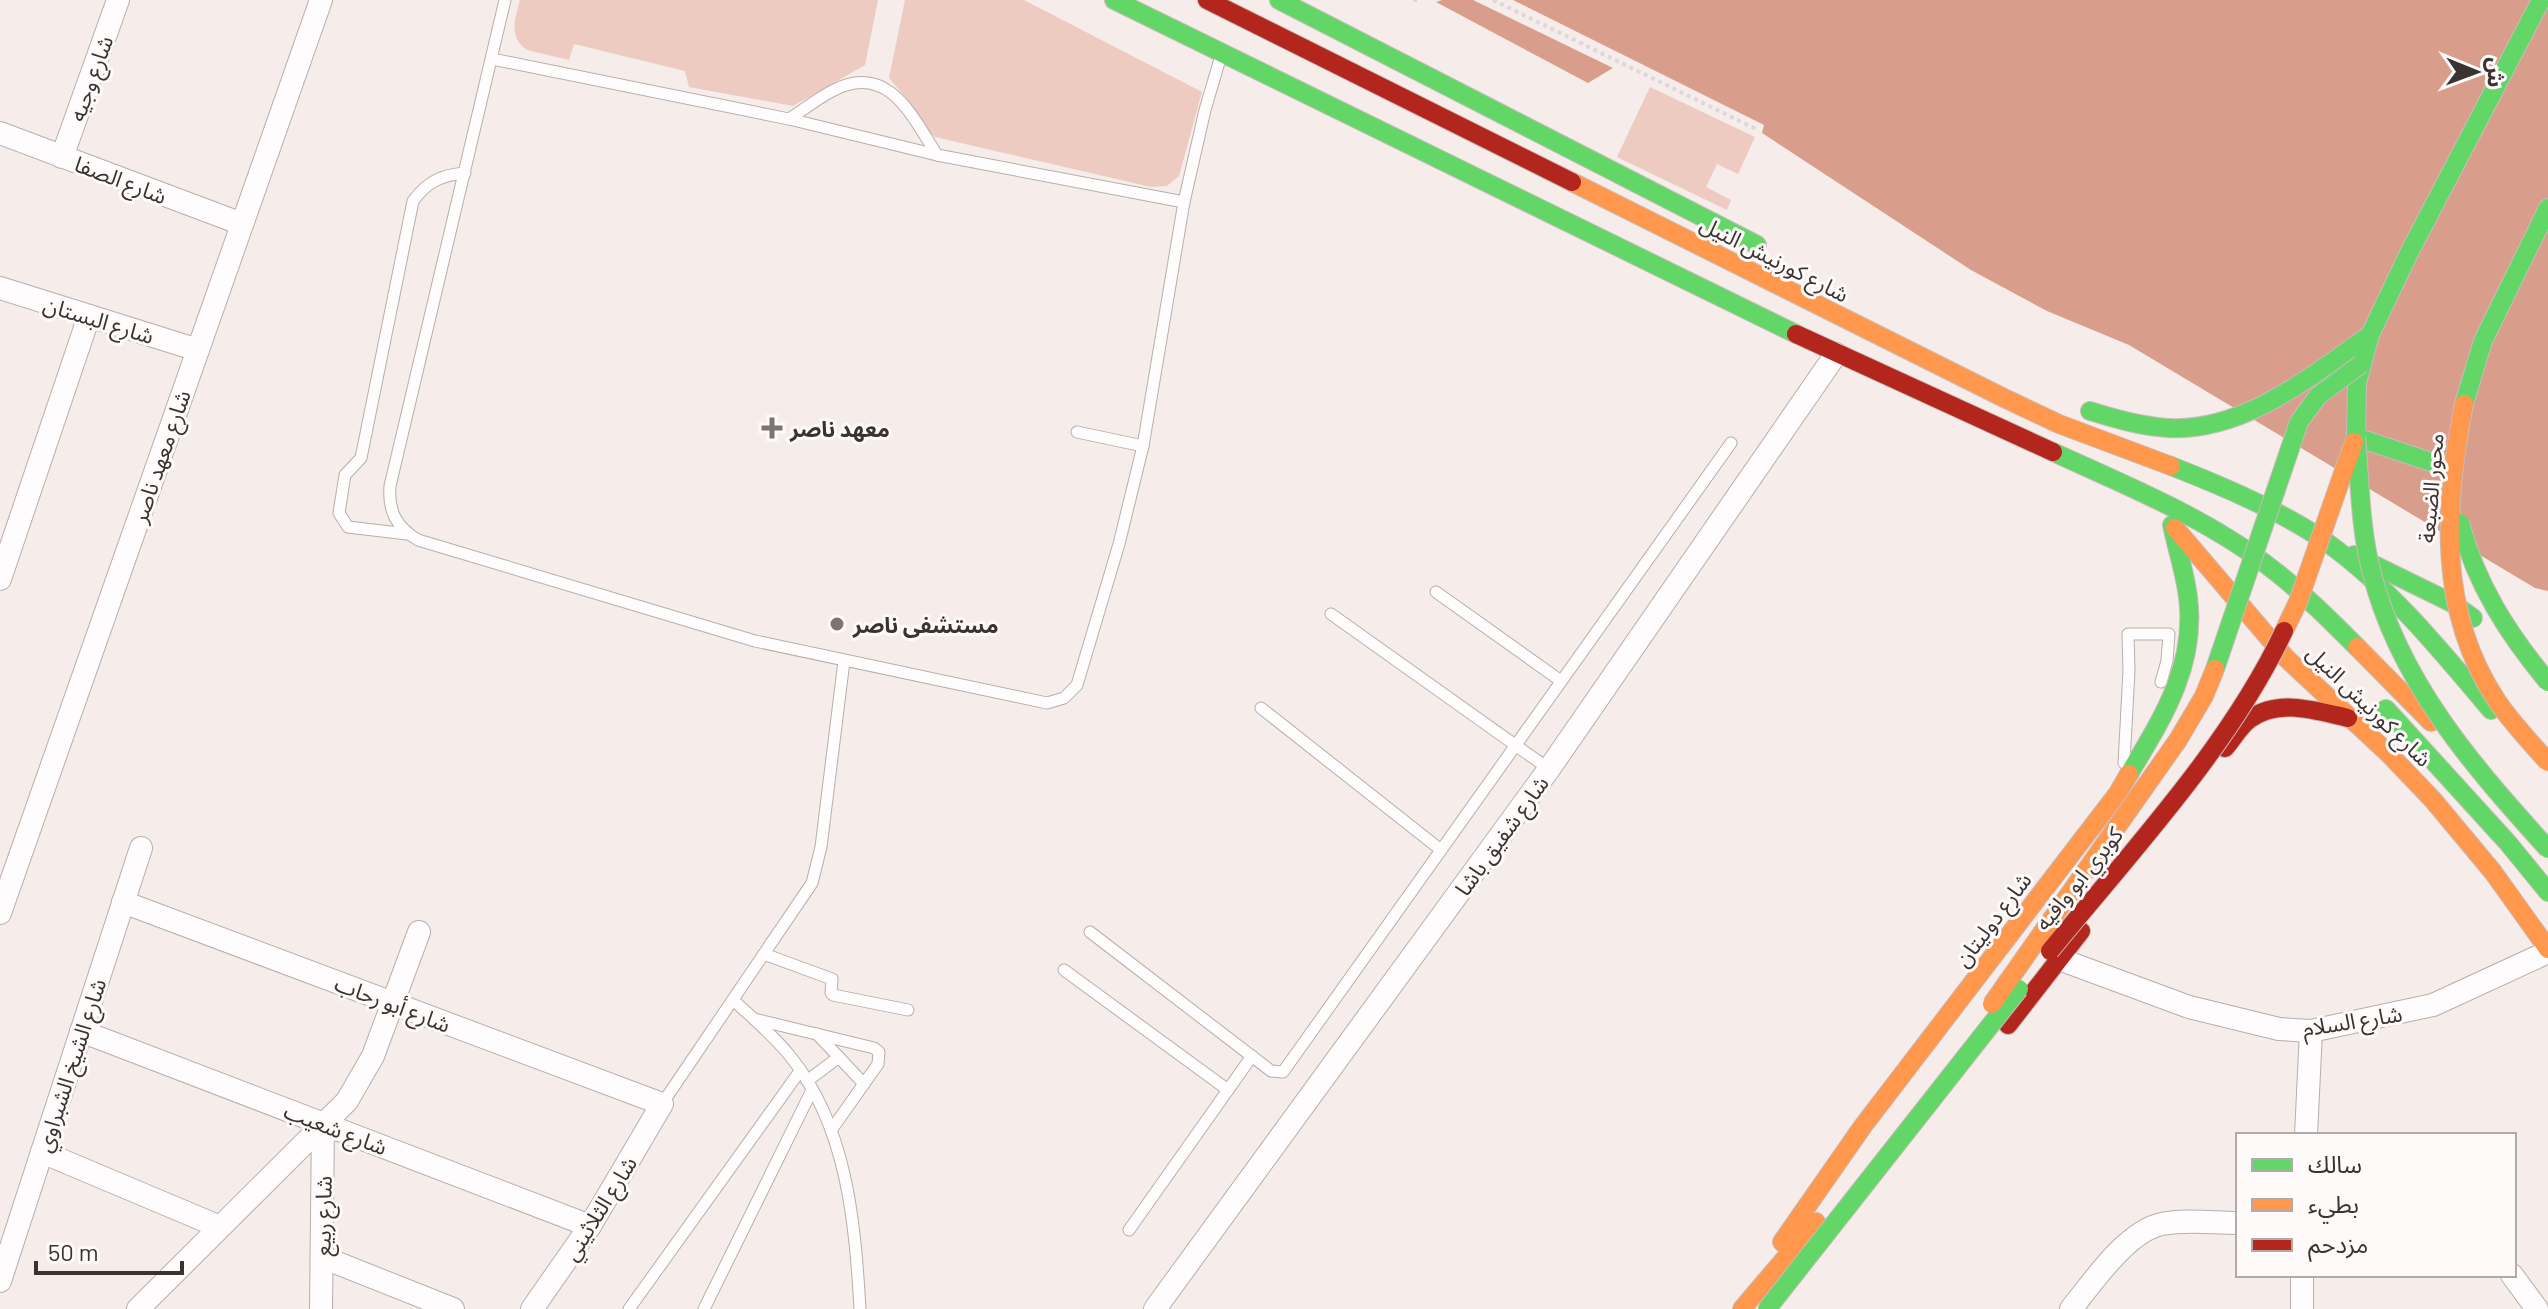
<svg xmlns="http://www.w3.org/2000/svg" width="2548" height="1309" font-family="Barlow,'Noto Sans Arabic',sans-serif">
	<rect width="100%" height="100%" fill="#f6ece9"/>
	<g fill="#edcbc0">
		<path d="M520,0h358l-13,65 -72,41 -104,-19 -4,-16 -111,-27 -5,16 -42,-10c-19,-13 -12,-31 -7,-50z"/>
		<path d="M905,0h119l178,92 -23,84 -12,10 -16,1 -216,-50 -7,-6 -21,-32 -18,-21z"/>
		<path d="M1650,87l105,50 -17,37 -21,-10 -11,23 25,13 -4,10 -110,-53z"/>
	</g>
	<g fill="#d99d8b">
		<path d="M1442,0h31l140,68 -25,15 -152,-81z"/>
		<path d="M1513,0h1035v591l-13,-3 -406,-243 -82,-34 -76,-41 -209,-137 2,-8z"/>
	</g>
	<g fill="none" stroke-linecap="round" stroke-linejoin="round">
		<g stroke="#b6afac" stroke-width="13">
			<g id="lane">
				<path d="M505,0l-115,486c-2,25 6,41 28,54l337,101 292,62 17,-5 13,-13 42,-141 24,-98 41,-244 21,-92 15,-51"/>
				<path d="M492,59l297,60 148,36 247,47"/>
				<path d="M789,119c14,-9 28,-20 43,-28 56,-30 80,25 105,64"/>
				<path d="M1077,432l66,14"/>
				<path d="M407,534l-59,-7 -9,-14 6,-38 16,-17 52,-257c14,-19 28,-26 52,-28"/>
				<path d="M1436,592l125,89"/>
				<path d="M1331,614l218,155"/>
				<path d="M1261,708l180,142"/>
				<path d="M2124,763l5,-92 -1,-37h41l-2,27 -6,21"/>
				<path d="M1090,932l181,139 12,1 448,-629"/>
				<path d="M764,954l68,25 -1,14 2,2 75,15"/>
				<path d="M1064,970l164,120"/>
				<path d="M733,1000c20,18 41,36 57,56 57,70 65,166 70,253"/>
				<path d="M754,1019l120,29 5,4 -1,12 -46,65"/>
				<path d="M817,1034l47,50"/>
				<path d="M807,1081l32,-24"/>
				<path d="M662,1104l150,-221 9,-36 23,-186"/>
				<path d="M1129,1230l123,-174"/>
				<path d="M629,1309l171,-238"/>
				<path d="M704,1309l108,-219"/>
			</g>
		</g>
		<g stroke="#b6afac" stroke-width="24">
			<g id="street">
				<path d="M0,133l242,91"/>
				<path d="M62,157l56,-157"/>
				<path d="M0,288l198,62"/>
				<path d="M0,579l89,-263"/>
				<path d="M123,902l539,202 -72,122 -58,83"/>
				<path d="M0,913l321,-913"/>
				<path d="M2059,959l130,48 90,22 32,2 122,-26 115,-53"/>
				<path d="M81,1031l509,195"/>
				<path d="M2306,1135l5,-104"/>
				<path d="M42,1152l178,75"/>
				<path d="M322,1257l131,52"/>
				<path d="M2302,1275v34"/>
				<path d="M2512,1275l25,34"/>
				<path d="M0,1281l141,-433"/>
				<path d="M138,1309l209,-208 26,-45 46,-124"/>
				<path d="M321,1309l2,-186"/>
				<path d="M1155,1309l394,-540 287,-415"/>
				<path d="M2071,1309c22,-27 56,-78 91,-85 24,-5 52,-1 76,-1"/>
			</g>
		</g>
		<g stroke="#c8bcb9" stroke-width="20">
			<g id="fast">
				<path d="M1114,0l682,334"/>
				<path d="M1279,0l478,245"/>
				<path d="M2464,404l19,-63 65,-133"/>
				<path d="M2090,411c26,8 50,15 78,17 76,4 143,-52 202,-93"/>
				<path d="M2053,452c76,35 157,67 223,120 29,23 55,49 81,75"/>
				<path d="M2171,466c49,19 115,47 158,78 62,45 113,108 162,166"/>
				<path d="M2452,469l-96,-32 1,-54 13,-48 39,-82 132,-253"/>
				<path d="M2354,555l98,48 21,15"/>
				<path d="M2386,709l122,134 40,49"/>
				<path d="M2129,774c33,-55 68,-109 59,-177 -3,-24 -11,-48 -16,-72"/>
			</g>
		</g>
		<g stroke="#c8bcb9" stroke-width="20">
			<g id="slow">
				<path d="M1572,182l432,216 55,26 112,42"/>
				<path d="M2175,528l111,130 104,97 43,45 60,72 55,77"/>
				<path d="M2357,647l74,75"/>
				<path d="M1782,1242l81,-116 255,-333 11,-19"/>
				<path d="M1742,1309l74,-87"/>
			</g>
		</g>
		<g stroke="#c8bcb9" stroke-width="20">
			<g id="jam">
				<path d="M1207,0l365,182"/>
				<path d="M1796,334l257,118"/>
				<path d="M2225,748c8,-9 15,-22 25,-29 29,-21 67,-8 98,-1"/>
				<path d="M2008,1025l73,-94"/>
			</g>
		</g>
		<g stroke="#dcd9d8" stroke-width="4" stroke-dasharray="4 4" stroke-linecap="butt">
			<path d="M1413,0h6"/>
			<path d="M1493,0l263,129"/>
		</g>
		<use href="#lane" stroke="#fefcfc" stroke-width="11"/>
		<use href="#street" stroke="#fefcfc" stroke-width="22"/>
		<use href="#fast" stroke="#63d668" stroke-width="18"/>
		<use href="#slow" stroke="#ff974d" stroke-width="18"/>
		<use href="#jam" stroke="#b3261e" stroke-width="18"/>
		<g stroke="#c8bcb9" stroke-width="20" stroke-linecap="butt">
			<g id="fast-bridge">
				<path d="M2356,437c4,44 4,90 15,133 27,111 102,196 177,279"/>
				<path d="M2460,523c16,61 48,111 88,159"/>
				<path d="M2215,669l84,-247 19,-26 43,-32"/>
				<path d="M1767,1309l252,-320"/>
			</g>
		</g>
		<g stroke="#c8bcb9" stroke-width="20" stroke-linecap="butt">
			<g id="slow-bridge">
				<path d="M2464,404c-20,102 -27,207 33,297 15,22 33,41 51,61"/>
				<path d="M2284,631l14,-29 56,-160"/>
				<path d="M1992,1004l186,-264 26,-44 11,-27"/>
			</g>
		</g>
		<g stroke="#c8bcb9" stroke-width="20" stroke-linecap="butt">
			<path id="jam-bridge" d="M2050,951c80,-98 180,-205 234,-320"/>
		</g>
		<use href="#fast-bridge" stroke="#63d668" stroke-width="18"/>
		<use href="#slow-bridge" stroke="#ff974d" stroke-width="18"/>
		<use href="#jam-bridge" stroke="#b3261e" stroke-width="18"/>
	</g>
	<g fill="#7c7471" stroke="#fefaf9" stroke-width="3">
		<path d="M768 416h8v8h8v8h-8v8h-8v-8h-8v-8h8z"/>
		<circle cx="837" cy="624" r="8"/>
	</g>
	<g text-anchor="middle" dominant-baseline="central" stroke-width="6" stroke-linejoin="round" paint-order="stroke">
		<g font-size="22" fill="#3a3331" stroke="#fefaf9">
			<text transform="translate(90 78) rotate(-70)">شارع وجيه</text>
			<text transform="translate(121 179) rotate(21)">شارع الصفا</text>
			<text transform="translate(1775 258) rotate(27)">شارع كورنيش النيل</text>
			<text transform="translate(99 319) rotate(17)">شارع البستان</text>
			<text transform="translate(160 456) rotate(-71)">شارع معهد ناصر</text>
			<text transform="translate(2430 488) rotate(-85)">محور الضبعة</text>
			<text transform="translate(2370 705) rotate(44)">شارع كورنيش النيل</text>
			<text transform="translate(1501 835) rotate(-54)">شارع شفيق باشا</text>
			<text transform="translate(2078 878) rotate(-51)">كوبري ابو وافيه</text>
			<text transform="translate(1992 919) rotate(-53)">شارع دوليتان</text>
			<text transform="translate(393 1003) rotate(21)">شارع أبو رحاب</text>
			<text transform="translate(2352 1020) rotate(-9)">شارع السلام</text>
			<text transform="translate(70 1065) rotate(-72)">شارع الشيخ الشبراوي</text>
			<text transform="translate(336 1128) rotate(21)">شارع شعيب</text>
			<text transform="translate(599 1208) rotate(-58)">شارع الثلاثيني</text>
			<text transform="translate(322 1216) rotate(-89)">شارع ربيع</text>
		</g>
		<g font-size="22" font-weight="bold" fill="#3a3331" stroke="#fefaf9" text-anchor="start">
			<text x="790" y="428">معهد ناصر</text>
			<text x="853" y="624">مستشفى ناصر</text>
		</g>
	</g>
	<rect x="2236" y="1133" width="280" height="144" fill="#fefaf9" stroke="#b0aaa9" stroke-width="2"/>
	<rect x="2252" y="1159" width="40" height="12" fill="#63d668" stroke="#b0aaa9" stroke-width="2"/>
	<text x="2308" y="1173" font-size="24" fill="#3a3331">سالك</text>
	<rect x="2252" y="1199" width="40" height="12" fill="#ff974d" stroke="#b0aaa9" stroke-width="2"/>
	<text x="2308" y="1213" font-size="24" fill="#3a3331">بطيء</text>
	<rect x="2252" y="1239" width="40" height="12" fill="#b3261e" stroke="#b0aaa9" stroke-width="2"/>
	<text x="2308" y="1253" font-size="24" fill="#3a3331">مزدحم</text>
	<g transform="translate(2476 72) rotate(91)" stroke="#fefaf9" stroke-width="6" paint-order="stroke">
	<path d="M0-6L14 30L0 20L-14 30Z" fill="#3a3331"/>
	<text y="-12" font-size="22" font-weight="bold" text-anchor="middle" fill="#3a3331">ش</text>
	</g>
	<path d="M36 1261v12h146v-12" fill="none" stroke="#3a3331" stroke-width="4"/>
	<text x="48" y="1261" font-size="24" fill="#3a3331" stroke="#fefaf9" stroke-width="6" paint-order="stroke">50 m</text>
</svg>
